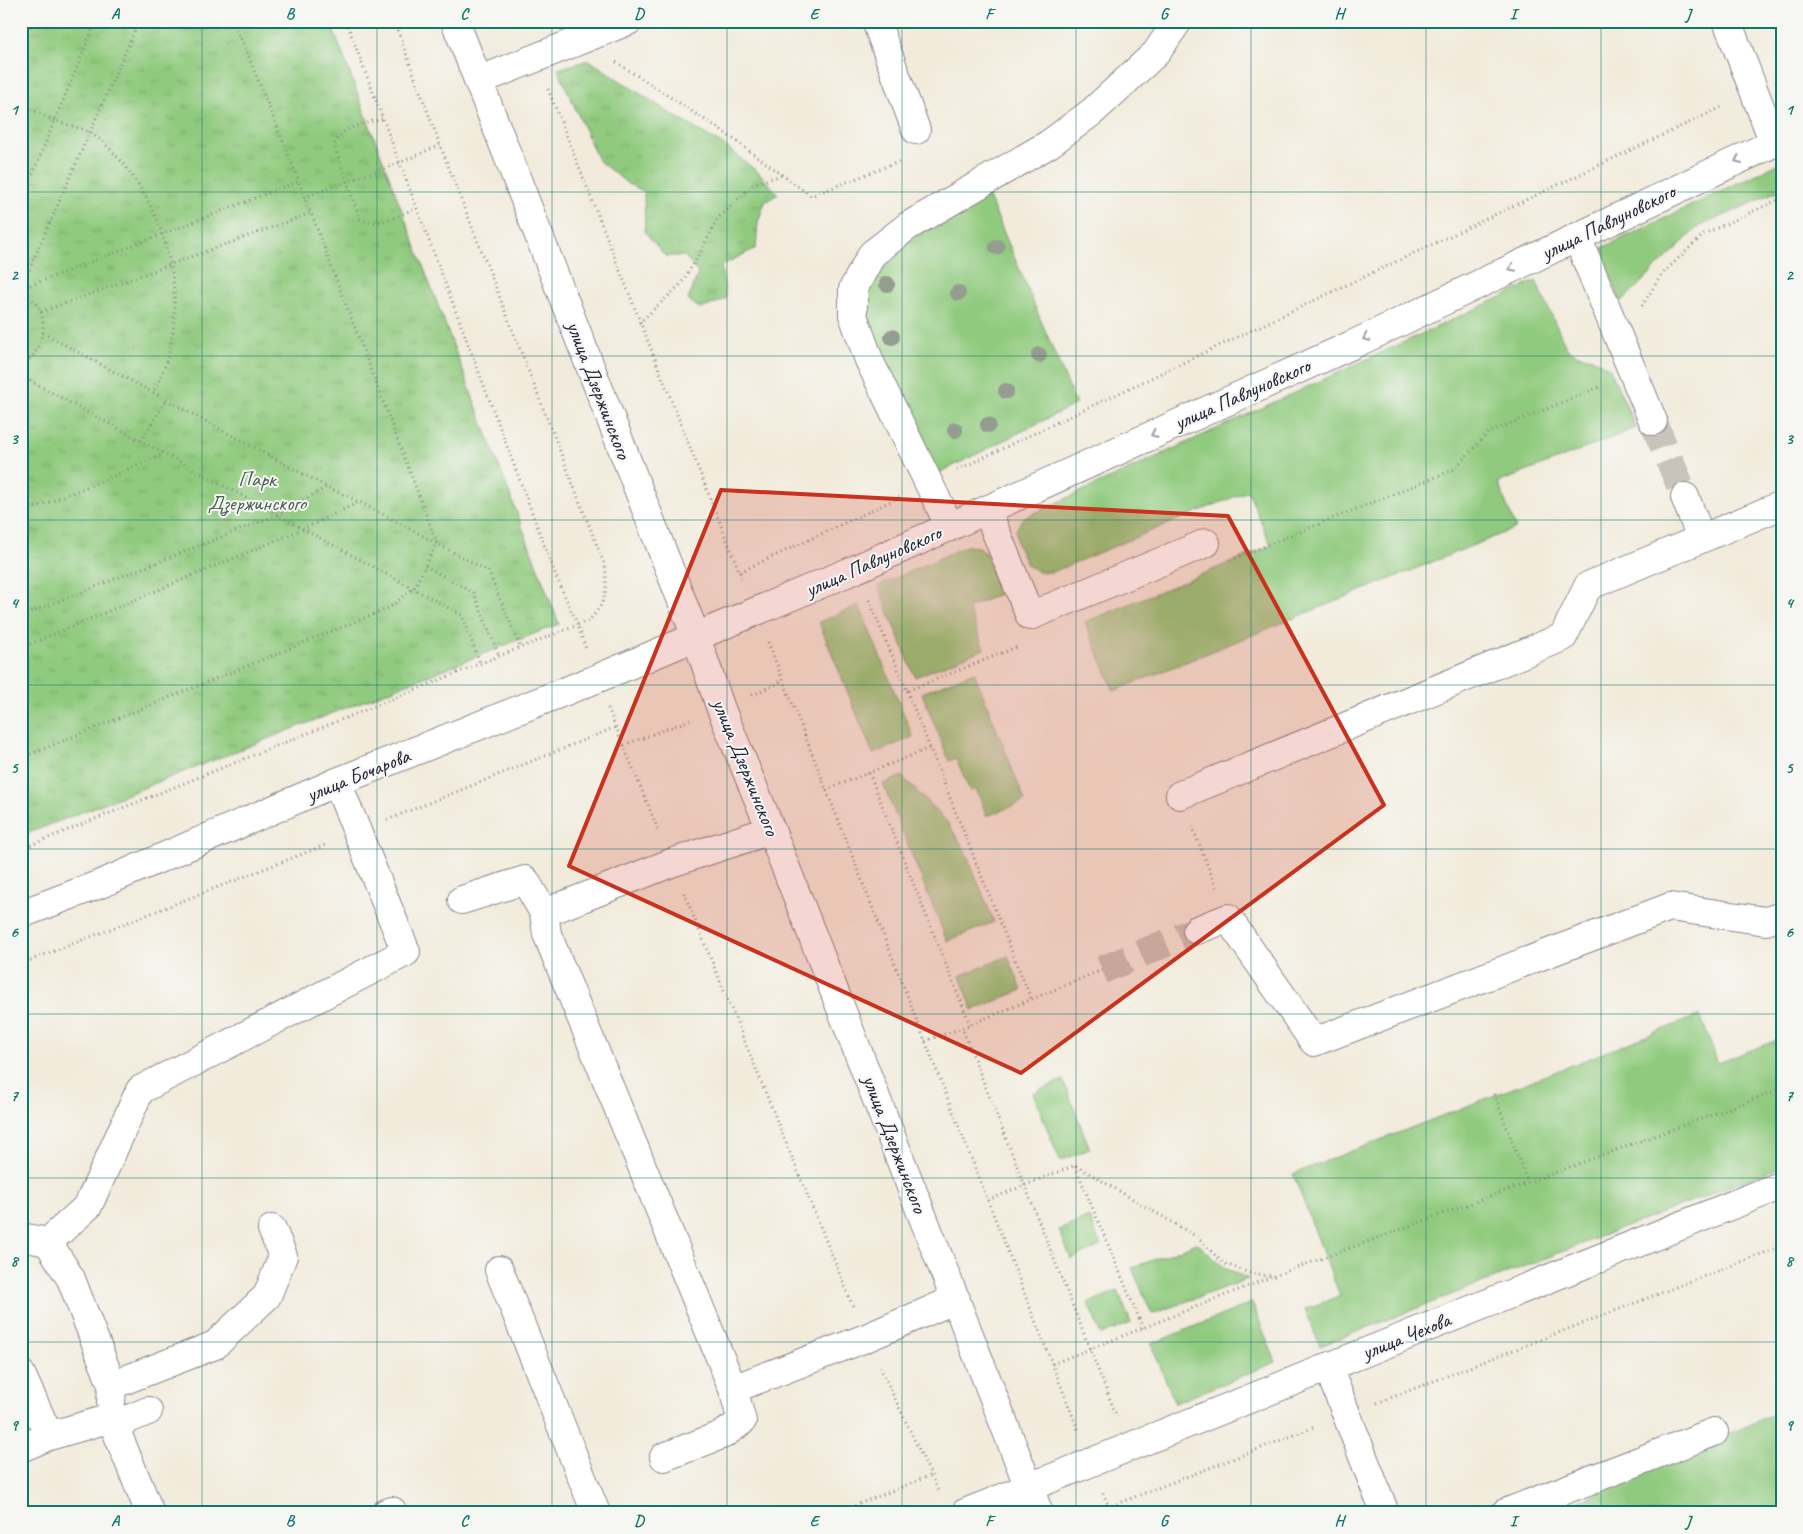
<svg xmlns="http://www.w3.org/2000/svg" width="1803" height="1534" font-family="Caveat,sans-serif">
	<defs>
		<pattern id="park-tufts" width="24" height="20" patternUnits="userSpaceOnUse" patternTransform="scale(1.25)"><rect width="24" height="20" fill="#90ca7e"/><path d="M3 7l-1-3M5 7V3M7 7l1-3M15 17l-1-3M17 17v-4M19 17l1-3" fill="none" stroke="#7cad6e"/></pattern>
	</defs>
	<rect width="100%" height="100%" fill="#f6f6f2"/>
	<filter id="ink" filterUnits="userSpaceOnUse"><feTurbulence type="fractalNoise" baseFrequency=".02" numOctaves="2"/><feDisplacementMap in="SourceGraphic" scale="10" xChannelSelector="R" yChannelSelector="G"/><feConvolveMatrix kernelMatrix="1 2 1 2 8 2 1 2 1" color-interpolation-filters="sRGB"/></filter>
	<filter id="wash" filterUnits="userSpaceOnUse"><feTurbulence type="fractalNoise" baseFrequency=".0096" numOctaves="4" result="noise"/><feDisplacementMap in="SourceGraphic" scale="20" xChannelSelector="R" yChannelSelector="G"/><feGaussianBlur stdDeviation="1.12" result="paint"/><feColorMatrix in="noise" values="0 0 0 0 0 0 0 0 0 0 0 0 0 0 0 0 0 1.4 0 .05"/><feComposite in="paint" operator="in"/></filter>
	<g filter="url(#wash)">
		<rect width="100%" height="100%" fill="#f2ebdb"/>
		<g fill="#90ca7e" stroke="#59765c">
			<path d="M1782,162v27l-85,39 -76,74 -21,-53z"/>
			<path d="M986,190l90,214 -141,71 -55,-111 -17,-65 11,-26 13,-16 81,-58z"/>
			<path d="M1536,281l31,68 11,6 14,3 18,11 26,59 -138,55 18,45 -402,163 -29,-69 186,-76 -23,-55 -196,81h-13l-12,-7 -10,-21 -1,-14 6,-11z"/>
			<path d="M966,546l14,1 8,10 16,35 -36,16 16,41 -69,28 -37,-91z"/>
			<path d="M859,605l54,132 -40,17 -54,-132z"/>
			<path d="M974,672l51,129 -38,15 -11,-27 -6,2 -14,-33 -7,3 -27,-68z"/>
			<path d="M902,776l45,46 17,26 30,74 -47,19 -64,-157z"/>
			<path d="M1008,956l14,34 -49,20 -13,-34z"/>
			<path d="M1700,1015l18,48 64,-25v128l-462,180 -15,-37 35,-13 -47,-122z"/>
			<path d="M1063,1080l27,69 -30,12 -27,-68z"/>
			<path d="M1089,1217l12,29 -30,13 -12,-29z"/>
			<path d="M1197,1243l27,24 24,12 -96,35 -20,-46z"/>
			<path d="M1118,1291l13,32 -30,12 -13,-32z"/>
			<path d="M1252,1303l24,59 -101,41 -24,-59z"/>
			<path d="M1782,1410v103h-225v-2z"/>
		</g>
		<g fill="url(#park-tufts)" stroke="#59765c">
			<path d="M21,21h309l229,603 -538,212z"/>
			<path d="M589,60l79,52 57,34 34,27 19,21 -13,8 -7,20 -2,26 -35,18 5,33 -25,10 -13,-9 10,-27 -13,-17h-20l-20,-24 -1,-41 -16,-7 -30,-24 -40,-91z"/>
		</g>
	</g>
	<g filter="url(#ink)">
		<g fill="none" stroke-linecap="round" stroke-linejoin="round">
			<g stroke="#c8c3bb" stroke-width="28" stroke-dasharray="28 14" stroke-linecap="butt">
				<path d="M1653,421l32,76"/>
				<path d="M1102,970l95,-40"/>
			</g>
			<g stroke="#8a868b" stroke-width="30">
				<g id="minor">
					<path d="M876,21l40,109"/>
					<path d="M1727,21l47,122"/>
					<path d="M478,81l150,-60"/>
					<path d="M1577,237l76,184"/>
					<path d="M1685,497l16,41"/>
					<path d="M987,510l43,106 176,-73"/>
					<path d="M950,527l-81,-167 -16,-45v-26l19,-35 36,-28 141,-82 43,-32 64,-59 22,-32"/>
					<path d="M1180,795l383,-158 25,-51 194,-81"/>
					<path d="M771,830l-100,33 -127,50 3,21 186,455 133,-51 90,-39"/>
					<path d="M462,900l63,-20 19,33"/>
					<path d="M21,914l82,-31 234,-101 259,-103 260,-110 498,-225 428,-205"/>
					<path d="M1197,930l31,-12 86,124 356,-135 96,14 16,-5"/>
					<path d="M21,1237l27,5 40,-36 52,-116 266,-138 -69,-170"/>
					<path d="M48,1242l23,37 41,106 -1,17"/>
					<path d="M499,1270l97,243"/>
					<path d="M1328,1367l57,146"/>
					<path d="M21,1374l28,62"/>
					<path d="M112,1385l103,-40 52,-49 16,-40 -11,-27"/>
					<path d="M114,1425l34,-14"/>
					<path d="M21,1448l28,-12 62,-18 39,95"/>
					<path d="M664,1457l60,-23 18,-13 -9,-32"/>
					<path d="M386,1513l6,-2"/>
					<path d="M965,1513l817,-328"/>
					<path d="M1505,1513l209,-81"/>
				</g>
			</g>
			<g stroke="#8a868b" stroke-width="30">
				<path id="major" d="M455,21l241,616 25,72 50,121 268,683"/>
			</g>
			<g stroke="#8a868b" stroke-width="3" stroke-dasharray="1 4" stroke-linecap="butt">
				<path d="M231,21l12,22 56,138"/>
				<path d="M346,21l210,555 22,50 8,23"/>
				<path d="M21,30l24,-9"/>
				<path d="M616,62l105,68 90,66 90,-35"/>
				<path d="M548,89l195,492"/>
				<path d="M21,106c12,4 24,10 35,15 11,4 23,6 33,11 13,7 27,23 36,34 49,61 68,156 28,226"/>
				<path d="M382,119c-20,6 -38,5 -48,26l26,74c18,10 39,-4 56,-11"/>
				<path d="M21,202l75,-181"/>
				<path d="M21,288l118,-267"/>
				<path d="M21,289l278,-108 5,16"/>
				<path d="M21,290c7,6 15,12 19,20 9,18 -2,47 -19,56"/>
				<path d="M1642,306l20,-32 42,-40 78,-36"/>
				<path d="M41,312l270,-99 -7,-16 95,-34 41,-18"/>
				<path d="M639,323l41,-38 19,-30 19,-37 36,-34 28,-9"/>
				<path d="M43,333l284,154 33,15 128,69 33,77"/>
				<path d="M21,376l441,239 18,48"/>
				<path d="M141,441l26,-42"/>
				<path d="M957,470l767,-364"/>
				<path d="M21,513l86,-34 55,-25"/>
				<path d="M1235,558l218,-88 35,-37 114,-47"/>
				<path d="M425,566l49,27 25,63"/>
				<path d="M740,572l160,-75"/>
				<path d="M869,600l38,91 110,-44"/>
				<path d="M21,616l256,-101 50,-28"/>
				<path d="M768,642l311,790"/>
				<path d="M21,648l282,-119 56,-27"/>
				<path d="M907,691l124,308"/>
				<path d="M752,695l31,-14"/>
				<path d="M608,708l51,124"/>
				<path d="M624,745l66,-25"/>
				<path d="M21,758l368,-150 25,-20 23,-45 -126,-330"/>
				<path d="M869,773l101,251"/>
				<path d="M826,790l104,-42"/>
				<path d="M387,820l229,-93"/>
				<path d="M1192,826l24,61"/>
				<path d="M21,849l478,-193 89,-35c18,-17 20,-31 17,-55l-165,-421 -46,-124"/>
				<path d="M684,893l170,416"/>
				<path d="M21,964l307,-120"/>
				<path d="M1102,970l-140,58 155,389"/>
				<path d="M925,1041l37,-13"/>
				<path d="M1494,1094l34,89"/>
				<path d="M1075,1166l68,162"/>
				<path d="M988,1200l87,-35 122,72 26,26 29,11 22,2 508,-187"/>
				<path d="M1052,1364l219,-87"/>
				<path d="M880,1367l59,125"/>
				<path d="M1377,1403l405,-157"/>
				<path d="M1103,1493l6,14"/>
				<path d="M836,1513l96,-38"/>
				<path d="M1093,1513l222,-86"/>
			</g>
			<use href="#minor" stroke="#fff" stroke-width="28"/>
			<use href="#major" stroke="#fff" stroke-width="28"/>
		</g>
		<g fill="#949d90">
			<circle cx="997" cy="247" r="8"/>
			<circle cx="887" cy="284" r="8"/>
			<circle cx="958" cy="293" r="8"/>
			<circle cx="892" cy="337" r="8"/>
			<circle cx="1039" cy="355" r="8"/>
			<circle cx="1006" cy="391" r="8"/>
			<circle cx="988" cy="425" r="8"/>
			<circle cx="955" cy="430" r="8"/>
		</g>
		<defs><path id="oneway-chevron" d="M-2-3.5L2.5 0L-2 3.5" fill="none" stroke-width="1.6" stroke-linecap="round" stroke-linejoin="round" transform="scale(1.25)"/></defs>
		<g stroke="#9c9ca7">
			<use href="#oneway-chevron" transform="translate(1738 160) rotate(155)"/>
			<use href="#oneway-chevron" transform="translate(1512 268) rotate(154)"/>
			<use href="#oneway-chevron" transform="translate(1366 338) rotate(154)"/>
			<use href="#oneway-chevron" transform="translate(1154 434) rotate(156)"/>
		</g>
	</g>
	<path fill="#c8321e" fill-opacity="0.2" stroke="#c8321e" stroke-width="4" stroke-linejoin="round" d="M721,490l507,26 156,289 -363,268 -452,-207z"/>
	<path fill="none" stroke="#0f766e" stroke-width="1" stroke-opacity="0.55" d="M202,21v1492M377,21v1492M552,21v1492M727,21v1492M902,21v1492M1076,21v1492M1251,21v1492M1426,21v1492M1601,21v1492M21,192h1761M21,356h1761M21,520h1761M21,685h1761M21,849h1761M21,1014h1761M21,1178h1761M21,1342h1761"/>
	<g text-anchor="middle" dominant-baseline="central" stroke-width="4" stroke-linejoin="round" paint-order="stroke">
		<g font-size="21" fill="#22223b" stroke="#f6f6f2">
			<text transform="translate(1608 222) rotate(-26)">улица Павлуновского</text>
			<text transform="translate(599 390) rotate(69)">улица Дзержинского</text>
			<text transform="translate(1242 394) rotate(-24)">улица Павлуновского</text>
			<text transform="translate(873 561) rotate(-24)">улица Павлуновского</text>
			<text transform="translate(746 767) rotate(68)">улица Дзержинского</text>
			<text transform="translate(358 775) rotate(-22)">улица Бочарова</text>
			<text transform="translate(895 1144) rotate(69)">улица Дзержинского</text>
			<text transform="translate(1406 1336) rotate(-22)">улица Чехова</text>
		</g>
		<g font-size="21" fill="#485d52" stroke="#f6f6f2">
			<text x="257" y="479">Парк<tspan x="257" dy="24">Дзержинского</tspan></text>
		</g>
	</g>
	<rect width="1803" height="1534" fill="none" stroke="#f6f6f2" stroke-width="55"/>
	<rect x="28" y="28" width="1748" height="1478" fill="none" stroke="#0f766e" stroke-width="2"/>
	<g font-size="16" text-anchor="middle" font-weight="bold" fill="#0f766e">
		<text x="115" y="19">A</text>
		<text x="290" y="19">B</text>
		<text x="464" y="19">C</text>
		<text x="639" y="19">D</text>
		<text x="814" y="19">E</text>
		<text x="989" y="19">F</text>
		<text x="1164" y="19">G</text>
		<text x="1339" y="19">H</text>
		<text x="1513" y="19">I</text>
		<text x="1688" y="19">J</text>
		<text x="14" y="115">1</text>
		<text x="1789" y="115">1</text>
		<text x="14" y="280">2</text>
		<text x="1789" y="280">2</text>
		<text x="14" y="444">3</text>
		<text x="1789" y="444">3</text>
		<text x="14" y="608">4</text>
		<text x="1789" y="608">4</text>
		<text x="14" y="773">5</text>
		<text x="1789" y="773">5</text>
		<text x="14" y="937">6</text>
		<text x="1789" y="937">6</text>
		<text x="14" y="1101">7</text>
		<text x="1789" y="1101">7</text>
		<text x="14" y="1266">8</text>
		<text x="1789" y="1266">8</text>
		<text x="14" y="1430">9</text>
		<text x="1789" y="1430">9</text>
		<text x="115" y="1526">A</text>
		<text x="290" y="1526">B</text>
		<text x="464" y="1526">C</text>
		<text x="639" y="1526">D</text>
		<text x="814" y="1526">E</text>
		<text x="989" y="1526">F</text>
		<text x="1164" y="1526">G</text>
		<text x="1339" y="1526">H</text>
		<text x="1513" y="1526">I</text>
		<text x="1688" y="1526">J</text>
	</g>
</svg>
